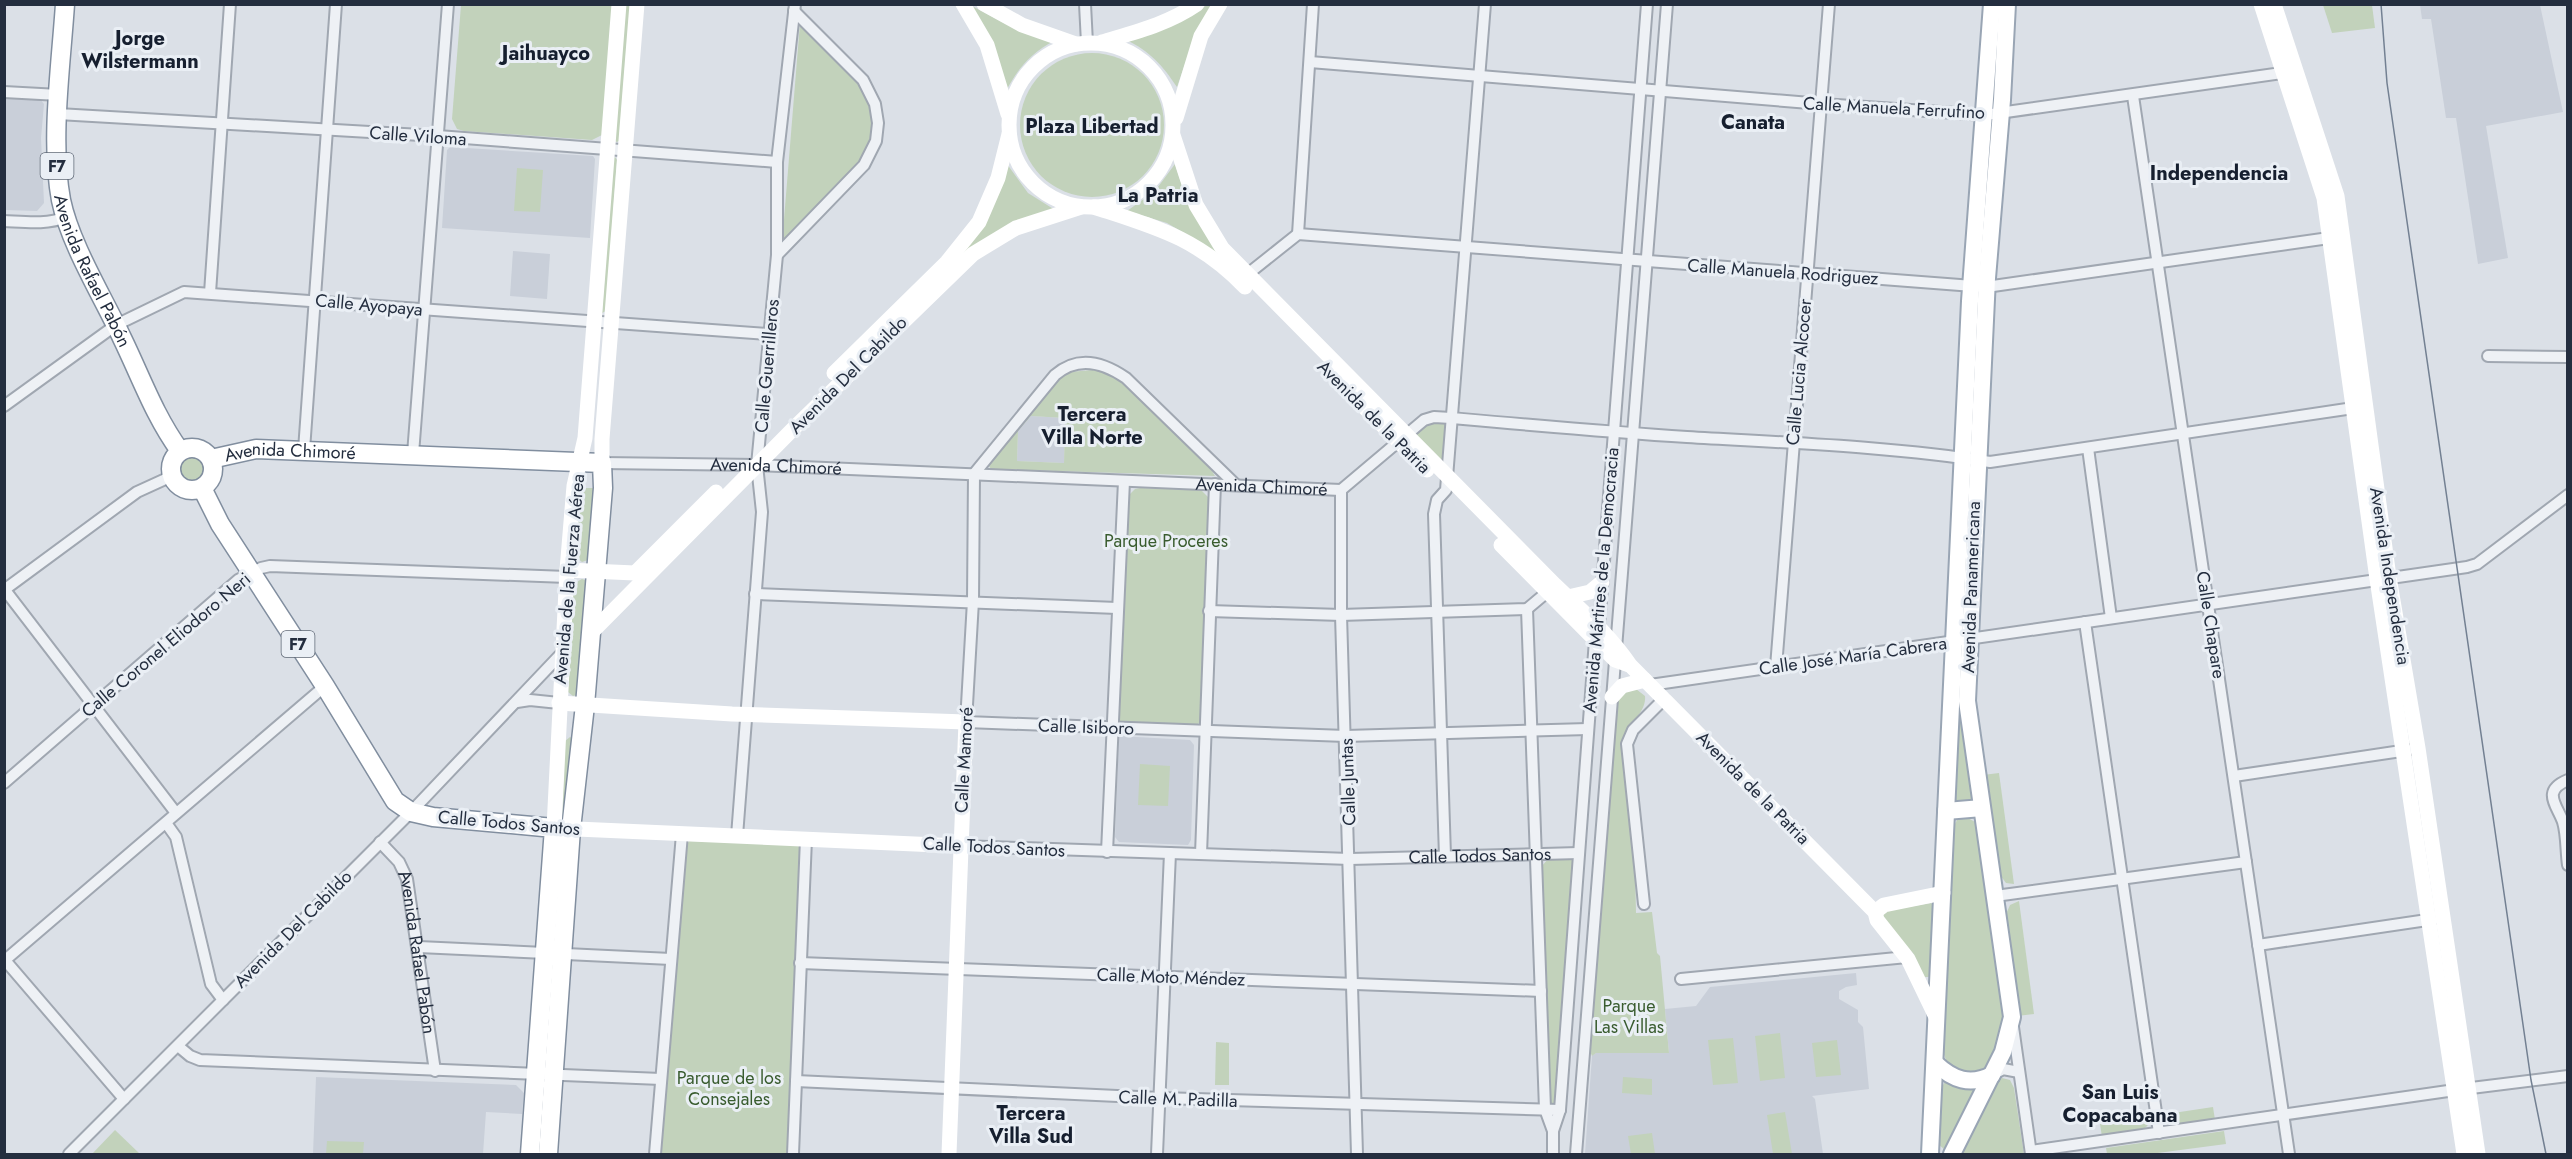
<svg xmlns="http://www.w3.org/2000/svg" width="2572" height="1159" font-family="Jost,sans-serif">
	<rect width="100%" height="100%" fill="#dbe0e7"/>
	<g fill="#c9cfd9">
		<path d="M2420,5h120l23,107 -77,14 22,132 -30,6 -22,-146h-10l-15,-99h-9z"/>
		<path d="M5,96l34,2 5,6 -3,34 3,65 -7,8 -32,-1z"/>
		<path d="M450,147l143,9 2,3 -5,79 -148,-10 5,-78z"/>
		<path d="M513,251l37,3 -3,45 -37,-3z"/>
		<path d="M1031,416l34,2 -1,45 -47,-2 1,-30z"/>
		<path d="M1119,736l71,4 4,5 -3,95 -3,5 -69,-3 -4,-5z"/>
		<path d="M1856,973l1,12 -11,2 -7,4v8l19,11v12l5,5 6,62 -57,7 3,3 8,55h-238l7,-98 4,-3h73l-4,-44 31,-3 14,-19z"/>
		<path d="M316,1077l200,8 8,8 -2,21 -36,-2 -3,42h-170z"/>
	</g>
	<g fill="#c2d2bb" fill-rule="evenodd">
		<path d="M461,5h154l-13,130 -10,5 -128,-9 -7,-2 -5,-10z"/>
		<path d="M625,5h5l-11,136 -2,1 -3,-1z"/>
		<path d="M970,5l36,19 48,17c-22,11 -35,26 -47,48z"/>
		<path d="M1207,5h6l-20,36 -16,46c-14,-21 -27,-36 -51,-47l64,-24z"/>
		<path d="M2323,5h49l3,23 -43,5z"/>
		<path d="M800,23l59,60 12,22 3,23 -7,27 -85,89z"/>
		<circle cx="1092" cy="125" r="72"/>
		<path d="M615,157l2,3 -11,151 -4,2 11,-155z"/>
		<path d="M1007,164l21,29 27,17 -94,46z"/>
		<path d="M1175,164c10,35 24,63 46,91l-54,-32 -40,-12 28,-20z"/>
		<path d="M517,168l26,2 -3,42 -26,-1z"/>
		<path d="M1093,370c8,1 15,3 22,8 16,11 95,83 100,98l-224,-7 -3,-4 70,-85 11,-8zM1031,416l34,2 -1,45 -47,-2 1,-30z"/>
		<path d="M1435,423l11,1 -4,39 -28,-26 10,-10z"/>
		<circle cx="193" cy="469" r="15"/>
		<path d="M581,485l5,3h8l-6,72 -6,2 -7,-6z"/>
		<path d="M1140,488l61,2 8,8 -9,223 -3,5 -75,-3 -4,-3 10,-224 7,-7z"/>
		<path d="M582,579l6,2 -11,114 -4,1 -5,-4 5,-108z"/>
		<path d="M1959,648l15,153 -21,1z"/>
		<path d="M1636,689l9,7c2,18 -21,30 -24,48l14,118 1,51 16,-1 5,41 3,3 9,97h-73l-4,3 -2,-5 27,-352 1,-4z"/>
		<path d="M570,737l3,2 -8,76 -3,-1 3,-73z"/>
		<path d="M1140,764l30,2 -2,40 -30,-1z"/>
		<path d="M1999,773l15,111 -8,-1 -9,-12 -14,-96z"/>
		<path d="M1966,817l11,6 26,192c-1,19 -8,59 -33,59 -7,0 -15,-6 -22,-9l-5,-13 10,-224 4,-8z"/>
		<path d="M689,841l108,3 3,4 -12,306h-127l24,-305z"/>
		<path d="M1573,857l-17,247 -5,2 -10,-239 8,-9z"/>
		<path d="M2019,901l15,113 -17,2 -11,-102 4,-9z"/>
		<path d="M1931,903l3,3 -2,69 -4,2h-4l-39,-53 -2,-10 2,-3z"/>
		<path d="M1780,1033l5,45 -25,3 -5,-45z"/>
		<path d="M1733,1038l5,45 -25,2 -5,-45z"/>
		<path d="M1837,1040l4,35 -25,2 -4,-34z"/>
		<path d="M1216,1042l13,1v42h-14z"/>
		<path d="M1623,1077l29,2v16l-30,-2z"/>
		<path d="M2002,1078l8,2 4,8 10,66h-64l36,-72z"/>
		<path d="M1945,1082l28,6 3,2 -30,59h-2l-5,-4 2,-57z"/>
		<path d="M2213,1107l2,13c-17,3 -45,14 -55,-5z"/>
		<path d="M1785,1112l7,42h-19l-6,-39z"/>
		<path d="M2151,1117c-2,20 -33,18 -49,20l-2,-13z"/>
		<path d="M115,1130l25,24h-48z"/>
		<path d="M2224,1131l2,13 -76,10h-43l-1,-6z"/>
		<path d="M1652,1133l3,21h-24l-3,-18z"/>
		<path d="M327,1141l37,1 -1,12h-37z"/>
	</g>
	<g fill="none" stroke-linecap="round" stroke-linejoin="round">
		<g stroke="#a0a7b1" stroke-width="14">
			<g id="street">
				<path d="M1085,4l2,39"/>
				<path d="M1310,62l512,42 163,11 304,-43"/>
				<path d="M4,92l55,3"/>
				<path d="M2133,96l156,1058"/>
				<path d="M58,114l380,22 339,26"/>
				<path d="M4,221c21,1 43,4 62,-4"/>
				<path d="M1298,234l15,-230"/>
				<path d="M777,255l87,-90 12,-24 2,-18 -3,-19 -12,-24 -69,-69"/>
				<path d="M1244,277l54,-43 688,53 350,-50"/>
				<path d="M210,293l20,-289"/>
				<path d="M2488,356l80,1"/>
				<path d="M4,406l112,-81 68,-33 584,42"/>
				<path d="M2088,448l23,170"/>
				<path d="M304,450l32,-446"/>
				<path d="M413,454l35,-450"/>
				<path id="s1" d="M602,463l155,2 584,25"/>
				<path d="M974,474l-1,127 -7,121 380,14 242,-7"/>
				<path d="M974,474l81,-99c23,-20 48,-13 71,3l110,107"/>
				<path d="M4,590l133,-98 35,-16"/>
				<path d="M5,590l171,223"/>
				<path d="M755,594l362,14"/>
				<path d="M1527,609l18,500 8,22"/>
				<path d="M1209,611l132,4 186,-6 25,-21"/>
				<path d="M2085,622l74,511"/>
				<path d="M1776,667l53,-663"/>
				<path d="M1650,685l817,-118 10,-3 91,-69"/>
				<path d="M517,702l13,-2 29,3"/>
				<path d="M2234,776l174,-26"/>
				<path d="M2568,780c-27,11 -11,25 -5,42 4,13 3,30 5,43"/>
				<path d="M4,783l234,-203 23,-12 9,-2 297,11"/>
				<path d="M166,823l10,14 35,147 12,16"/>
				<path d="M737,836l25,-324 -5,-47 20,-210v-93l18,-158"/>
				<path id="s2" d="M380,842l19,20 8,17 28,192"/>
				<path id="s3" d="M960,846l390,13 229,-6"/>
				<path d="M1107,852l17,-371"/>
				<path d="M1201,854l14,-370"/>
				<path d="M1445,856l-11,-342 3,-14 9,-10 39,-486"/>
				<path d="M1995,896l251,-34"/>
				<path d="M1644,904l-17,-160 6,-14 31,-31"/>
				<path d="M2258,945l176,-26"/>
				<path d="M419,947l252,12"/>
				<path d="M4,959l120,140"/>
				<path d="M4,961l321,-275"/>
				<path d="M800,963l741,28"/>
				<path d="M1681,979l226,-22"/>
				<path d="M2013,1027l18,127"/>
				<path d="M178,1046l12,10 10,4 461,19"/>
				<path d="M1992,1075l11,-6 16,3"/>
				<path d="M796,1081l364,17 400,12"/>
				<path d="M2031,1151l424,-61 113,-14"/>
				<path d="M69,1154l342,-342 150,-158"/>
				<path d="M655,1154l27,-320"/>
				<path d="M793,1154l13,-315"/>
				<path d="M1157,1154l13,-301"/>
				<path d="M1357,1154l-16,-539v-125l83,-70 10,-3 17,1c79,7 157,14 236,19 100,6 203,9 303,25l370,-55"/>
				<path d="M1553,1154v-23l7,-21 35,-470 4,-14 48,-622"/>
				<path d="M1576,1154l91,-1150"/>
			</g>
		</g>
		<g stroke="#99a5b4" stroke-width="20">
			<g id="primary">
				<path d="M1946,811l36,-3"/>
				<path d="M1935,1063c18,17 35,23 57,12"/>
				<path d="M1930,1154l40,-853 22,-297"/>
				<path d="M1952,1154l51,-102 9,-35 -45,-316 20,-423 15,-178 5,-96"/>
			</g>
		</g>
		<g stroke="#818e9f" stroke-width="21">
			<g id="highway">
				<path id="s4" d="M65,4c-4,61 -15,137 -4,196 9,44 42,97 61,138 19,39 32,77 58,113"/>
				<circle cx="192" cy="469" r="21"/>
				<path id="s5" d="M211,459l45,-10 346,14 1,25 -18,217 -14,124 -23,325"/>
				<path d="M202,488l18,36 105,162 70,115 16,11 22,5 121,11 -24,326"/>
			</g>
		</g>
		<use href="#street" stroke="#eef1f5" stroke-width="10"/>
		<g stroke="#fff" stroke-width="15">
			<path d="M619,4l-34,434 -11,48 -7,84 -13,258 406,18"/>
			<path d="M963,4l24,41 21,69"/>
			<path d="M984,4l38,21 54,19"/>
			<path d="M2261,4l63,194 53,381 87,575"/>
			<path d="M2274,4l63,192 52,381 29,171 60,406"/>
			<path d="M1102,42c33,-10 66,-18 95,-38"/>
			<circle cx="1091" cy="125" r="82"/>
			<path d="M1176,118l25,-82 19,-32"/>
			<path d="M1173,135l23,70 26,43 333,337c27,26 54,49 75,80l245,247 2,8 31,39 28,58"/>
			<path d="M1094,207c61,20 104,31 151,80"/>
			<path d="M834,373l113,-111 32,-40 19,-44 11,-44"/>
			<path d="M1353,396l74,74"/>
			<path d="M602,463v-24l35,-435"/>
			<path d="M1501,545l114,115 14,5"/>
			<path d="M567,570l68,3 81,-81"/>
			<path d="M1568,597l22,-5 12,-10"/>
			<path d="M591,633l201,-203 181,-176 43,-26 65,-21"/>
			<path d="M1612,697l10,-11 23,-6"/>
			<path d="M559,703l173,11 234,8 -17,432"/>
			<path d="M1875,912l9,-7 59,-12"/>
		</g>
		<use href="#primary" stroke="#fff" stroke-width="16"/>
		<use href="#highway" stroke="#fff" stroke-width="18"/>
		<path stroke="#738092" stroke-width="1.5" d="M2381,4l6,79 144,997 15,74"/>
	</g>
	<g text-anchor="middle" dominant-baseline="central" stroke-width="6" stroke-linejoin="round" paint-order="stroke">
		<g fill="#eaeff5" stroke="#5f6876" stroke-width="1.5">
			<rect x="40.5" y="153" width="33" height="26" rx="4.5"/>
			<rect x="281.5" y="631" width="33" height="26" rx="4.5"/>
		</g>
		<g font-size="16" font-weight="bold" fill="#242e3f">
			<text x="57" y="166">F7</text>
			<text x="298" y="644">F7</text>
		</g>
		<g font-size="18" fill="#242e3f" stroke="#eaeff5">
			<text transform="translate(1894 108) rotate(3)">Calle Manuela Ferrufino</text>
			<text transform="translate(418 136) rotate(4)">Calle Viloma</text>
			<text stroke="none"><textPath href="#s4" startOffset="274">Avenida Rafael Pabón</textPath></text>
			<text transform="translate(1783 272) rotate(4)">Calle Manuela Rodriguez</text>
			<text transform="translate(369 305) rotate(5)">Calle Ayopaya</text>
			<text transform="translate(767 366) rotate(-85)">Calle Guerrilleros</text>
			<text transform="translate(1799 372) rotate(-85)">Calle Lucia Alcocer</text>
			<text transform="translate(848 375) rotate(-45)">Avenida Del Cabildo</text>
			<text transform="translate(1374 417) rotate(45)">Avenida de la Patria</text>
			<text stroke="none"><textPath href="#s5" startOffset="80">Avenida Chimoré</textPath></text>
			<text stroke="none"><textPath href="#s1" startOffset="174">Avenida Chimoré</textPath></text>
			<text stroke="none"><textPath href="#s1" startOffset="660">Avenida Chimoré</textPath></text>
			<text transform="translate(2390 576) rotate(81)">Avenida Independencia</text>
			<text transform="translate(569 579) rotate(-85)">Avenida de la Fuerza Aérea</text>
			<text transform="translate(1601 580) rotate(-85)">Avenida Mártires de la Democracia</text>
			<text transform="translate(1971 587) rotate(-88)">Avenida Panamericana</text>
			<text transform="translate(2211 625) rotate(81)">Calle Chapare</text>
			<text transform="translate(166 645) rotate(-40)">Calle Coronel Eliodoro Neri</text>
			<text transform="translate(1853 656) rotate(-8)">Calle José María Cabrera</text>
			<text transform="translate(1086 727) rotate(2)">Calle Isiboro</text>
			<text transform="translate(964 760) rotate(-87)">Calle Mamoré</text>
			<text transform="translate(1348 782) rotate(-92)">Calle Juntas</text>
			<text transform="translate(1753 788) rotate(45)">Avenida de la Patria</text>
			<text transform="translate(509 823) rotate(5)">Calle Todos Santos</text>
			<text transform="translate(994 847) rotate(3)">Calle Todos Santos</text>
			<text stroke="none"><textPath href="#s3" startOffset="520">Calle Todos Santos</textPath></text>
			<text transform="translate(293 929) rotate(-45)">Avenida Del Cabildo</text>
			<text stroke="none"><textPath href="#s2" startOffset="120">Avenida Rafael Pabón</textPath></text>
			<text transform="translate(1171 977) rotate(2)">Calle Moto Méndez</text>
			<text transform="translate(1178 1099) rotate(2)">Calle M. Padilla</text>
		</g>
		<g font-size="18" fill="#395c2f" stroke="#eaeff5">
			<text x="1166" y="541">Parque Proceres</text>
			<text x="1629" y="1006">Parque<tspan x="1629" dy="21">Las Villas</tspan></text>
			<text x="729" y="1078">Parque de los<tspan x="729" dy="21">Consejales</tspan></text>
		</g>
		<g font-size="20" font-weight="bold" fill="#161f2f" stroke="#eaeff5">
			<text x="140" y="38">Jorge<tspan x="140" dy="23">Wilstermann</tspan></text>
			<text x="546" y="53">Jaihuayco</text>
			<text x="1753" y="122">Canata</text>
			<text x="1092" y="126">Plaza Libertad</text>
			<text x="2219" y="173">Independencia</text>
			<text x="1158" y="195">La Patria</text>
			<text x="1092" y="414">Tercera<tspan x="1092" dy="23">Villa Norte</tspan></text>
			<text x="2120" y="1092">San Luis<tspan x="2120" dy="23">Copacabana</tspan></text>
			<text x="1031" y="1113">Tercera<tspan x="1031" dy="23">Villa Sud</tspan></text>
		</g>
	</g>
	<rect width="2572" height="1159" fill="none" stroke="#242e3f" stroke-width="12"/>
</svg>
